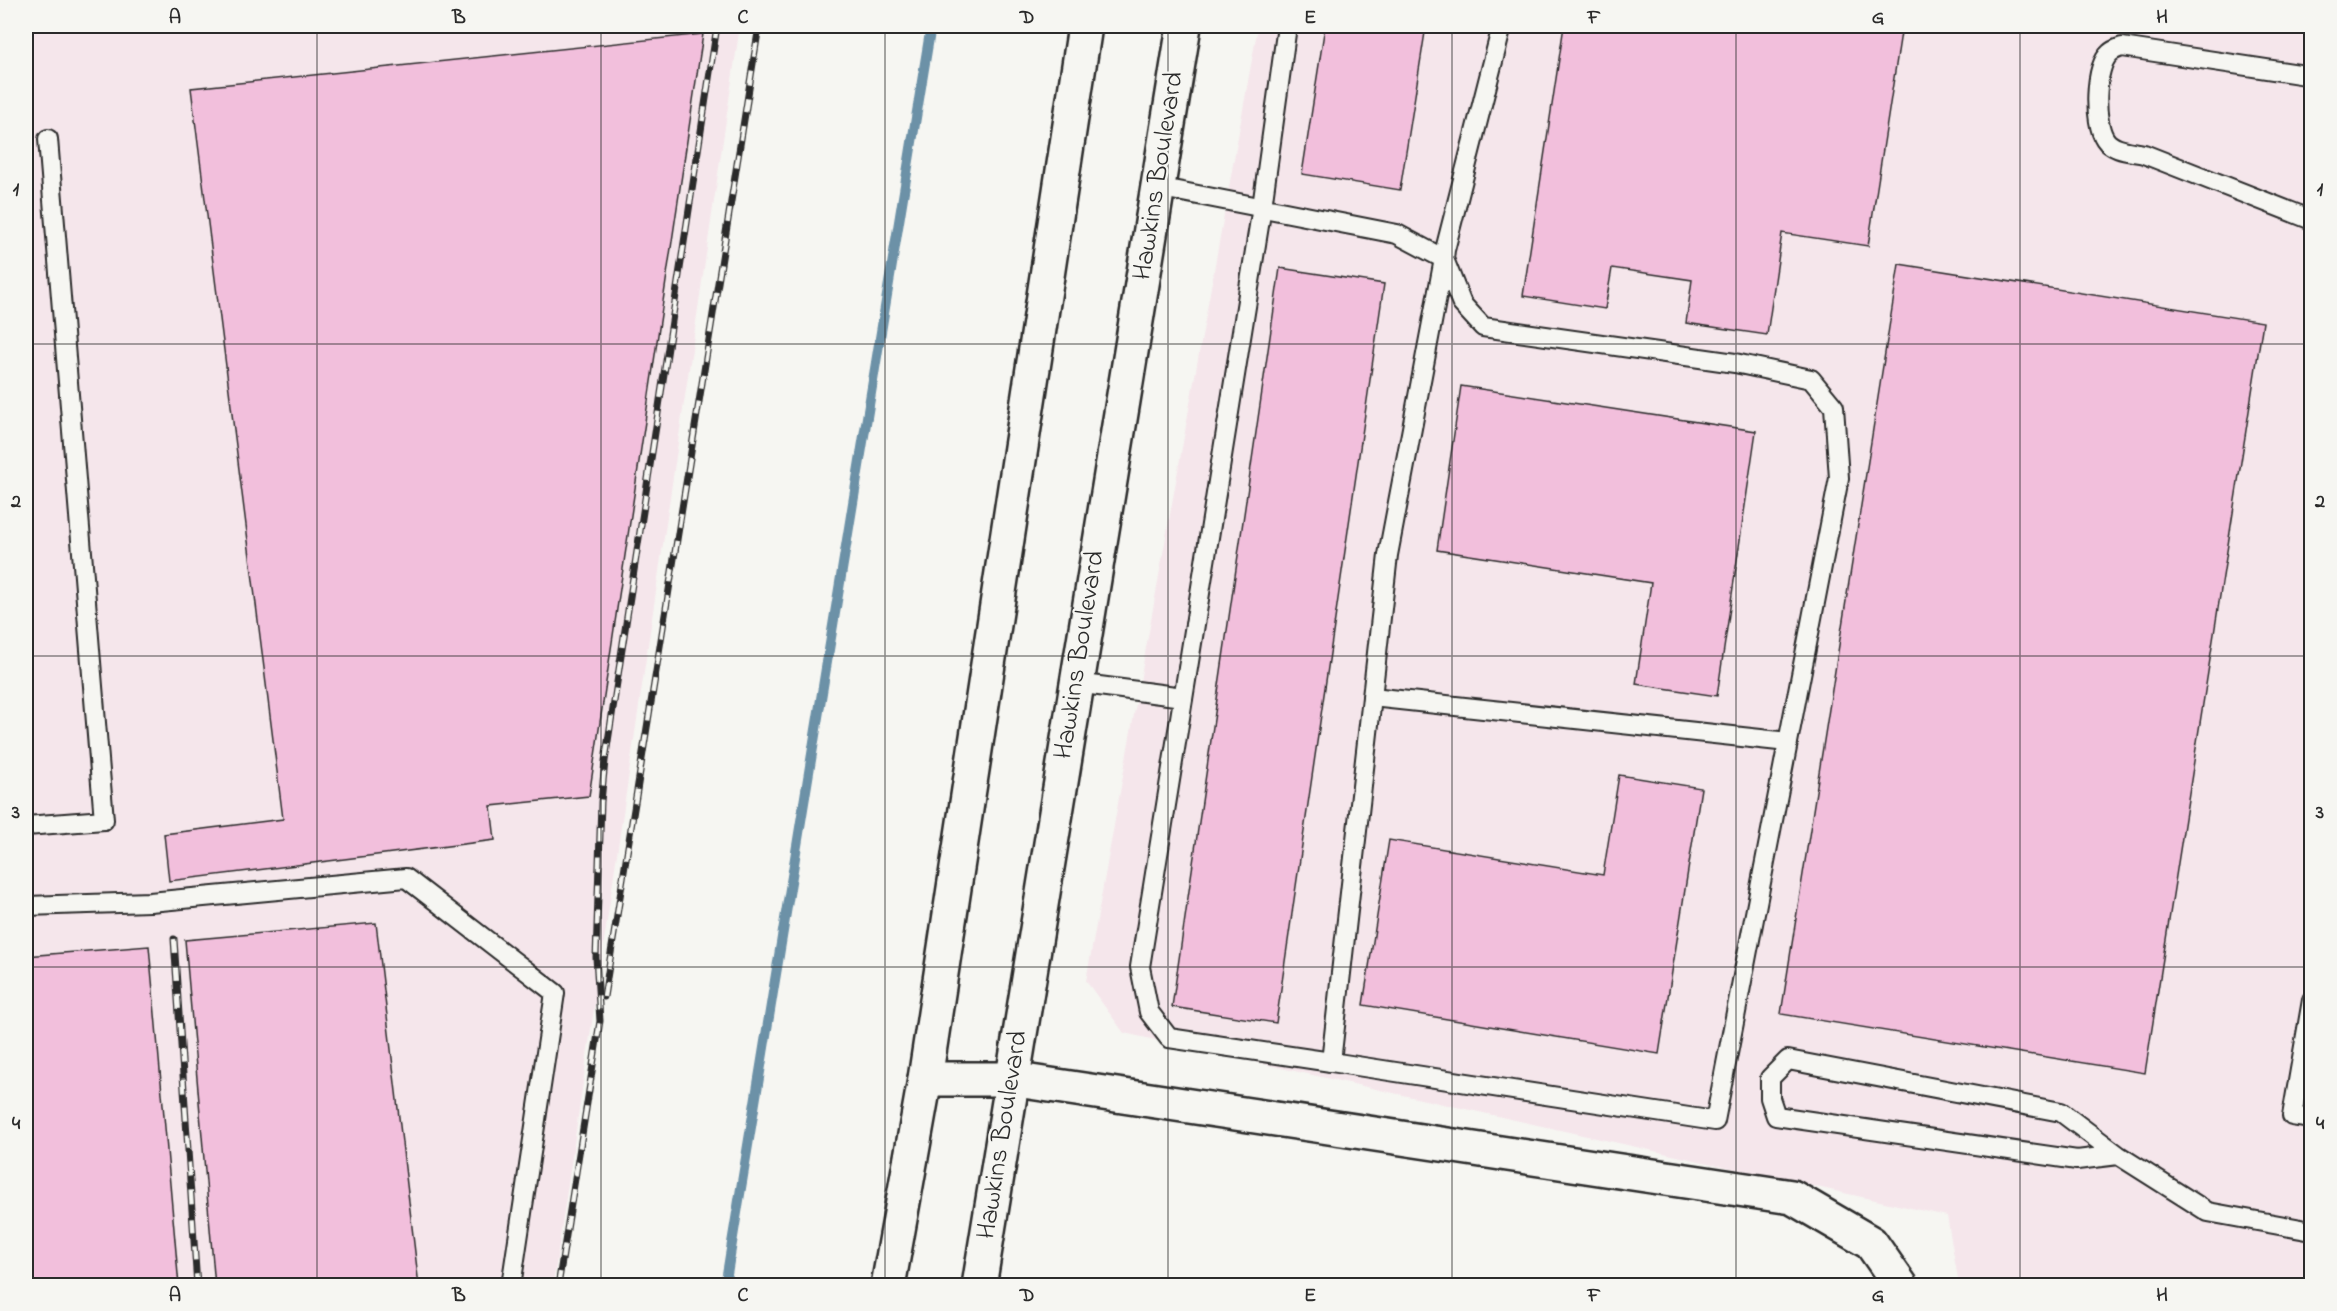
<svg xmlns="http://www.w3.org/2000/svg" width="2337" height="1311" font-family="'Indie Flower',sans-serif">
	<rect width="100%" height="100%" fill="#f6f6f2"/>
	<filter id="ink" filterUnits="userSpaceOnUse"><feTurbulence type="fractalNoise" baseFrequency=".0167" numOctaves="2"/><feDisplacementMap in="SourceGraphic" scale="12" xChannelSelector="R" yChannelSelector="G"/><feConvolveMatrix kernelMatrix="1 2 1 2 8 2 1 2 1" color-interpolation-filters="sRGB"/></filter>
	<g filter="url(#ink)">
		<g fill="#f5e6eb">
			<path d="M26,26h714l-187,1259h-527z"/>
			<path d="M1258,26h1053v1259h-352l-12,-69 -823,-183 -38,-52z"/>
		</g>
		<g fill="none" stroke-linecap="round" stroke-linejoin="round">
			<path stroke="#6c91a7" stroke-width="10" d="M725,1286l206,-1260"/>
		</g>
		<g fill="#f2bfdc" stroke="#2b2b2b" stroke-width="1.5">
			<path d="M1325,26h101l-26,164 -98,-16z"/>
			<path d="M1564,26h338l-34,220 -86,-13 -15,102 -81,-12 6,-43 -80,-12 -7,41 -82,-13z"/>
			<path d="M703,34l-114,762 -98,10 4,34 -326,41 -5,-47 119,-15 -92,-731z"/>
			<path d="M1899,264l364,58 -118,751 -364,-59z"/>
			<path d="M1280,268l104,16 -108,739 -104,-16z"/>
			<path d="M1461,386l295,45 -39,265 -81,-12 15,-101 -214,-33z"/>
			<path d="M1619,775l82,13 -42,266 -296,-49 26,-165 214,35z"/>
			<path d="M376,923l43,363h-204l-30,-346z"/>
			<path d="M149,946l30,340h-153v-330z"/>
		</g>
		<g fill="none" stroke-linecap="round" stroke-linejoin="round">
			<g stroke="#2b2b2b" stroke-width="22">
				<g id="service">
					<path d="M1287,26l-25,181 -122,760 9,45 20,26 162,24"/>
					<path d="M2312,76l-190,-29c-3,1 -9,3 -12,6 -16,14 -16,70 -5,86 8,12 25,12 39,15l168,66"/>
					<path d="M1157,187l240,47 47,25 18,45 21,23 252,36 76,16 23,28 5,71 -124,643 -384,-59 57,-507 56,-296 1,-9 57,-224"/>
					<path d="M1076,683l107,14"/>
					<path d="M1372,697l416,45"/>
					<path d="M26,826l78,-6 -56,-681"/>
					<path d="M26,906l124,-4 256,-24 149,115 -44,293"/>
					<path d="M2312,1000l-20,116 20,3"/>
					<path d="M2118,1155l-41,5 -301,-44 -6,-18v-20l18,-18 273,52 57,43 90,57 104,19"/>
				</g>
			</g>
			<g stroke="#2b2b2b" stroke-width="38">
				<path id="minor" d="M1011,1079l781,118 79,46 30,43"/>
			</g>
			<g stroke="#2b2b2b" stroke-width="38">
				<g id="secondary">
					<path d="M925,1079h86"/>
					<path d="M888,1286l37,-207 160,-1053"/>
					<path d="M979,1286l205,-1260"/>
				</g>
			</g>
			<use href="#service" stroke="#f6f6f2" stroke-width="18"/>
			<use href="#minor" stroke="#f6f6f2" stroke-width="33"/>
			<use href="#secondary" stroke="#f6f6f2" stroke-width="33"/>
			<g stroke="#2b2b2b" stroke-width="7">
				<g id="rail">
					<path d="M174,939l23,347"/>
					<path d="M604,997l155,-971"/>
					<path d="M558,1286l42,-265 -4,-64 5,-155 4,-41 112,-735"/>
				</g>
			</g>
			<use href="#rail" stroke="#f6f6f2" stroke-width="4.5" stroke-dasharray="14" stroke-linecap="butt"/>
		</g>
	</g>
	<path fill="none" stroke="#2b2b2b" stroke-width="1.5" stroke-opacity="0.55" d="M317,26v1260M601,26v1260M885,26v1260M1168,26v1260M1452,26v1260M1736,26v1260M2020,26v1260M26,344h2286M26,656h2286M26,967h2286"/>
	<g text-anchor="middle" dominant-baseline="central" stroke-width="4.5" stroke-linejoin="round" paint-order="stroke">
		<g font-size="27" fill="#2b2b2b" stroke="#f6f6f2">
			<text transform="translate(1159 176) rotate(-81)">Hawkins Boulevard</text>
			<text transform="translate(1080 655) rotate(-81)">Hawkins Boulevard</text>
			<text transform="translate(1003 1135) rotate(-81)">Hawkins Boulevard</text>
		</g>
	</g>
	<rect width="2337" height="1311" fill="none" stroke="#f6f6f2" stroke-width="66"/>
	<rect x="33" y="33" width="2271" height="1245" fill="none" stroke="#2b2b2b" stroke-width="2"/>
	<g font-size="20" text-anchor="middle" font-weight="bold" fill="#2b2b2b">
		<text x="175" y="23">A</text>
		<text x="459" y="23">B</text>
		<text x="743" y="23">C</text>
		<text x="1027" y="23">D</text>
		<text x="1310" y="23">E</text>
		<text x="1594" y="23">F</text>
		<text x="1878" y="23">G</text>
		<text x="2162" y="23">H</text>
		<text x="16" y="195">1</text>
		<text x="2320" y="195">1</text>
		<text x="16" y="507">2</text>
		<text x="2320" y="507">2</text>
		<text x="16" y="818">3</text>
		<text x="2320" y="818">3</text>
		<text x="16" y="1129">4</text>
		<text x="2320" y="1129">4</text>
		<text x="175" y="1301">A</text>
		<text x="459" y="1301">B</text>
		<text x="743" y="1301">C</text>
		<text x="1027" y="1301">D</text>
		<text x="1310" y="1301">E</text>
		<text x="1594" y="1301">F</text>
		<text x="1878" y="1301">G</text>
		<text x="2162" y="1301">H</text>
	</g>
</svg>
